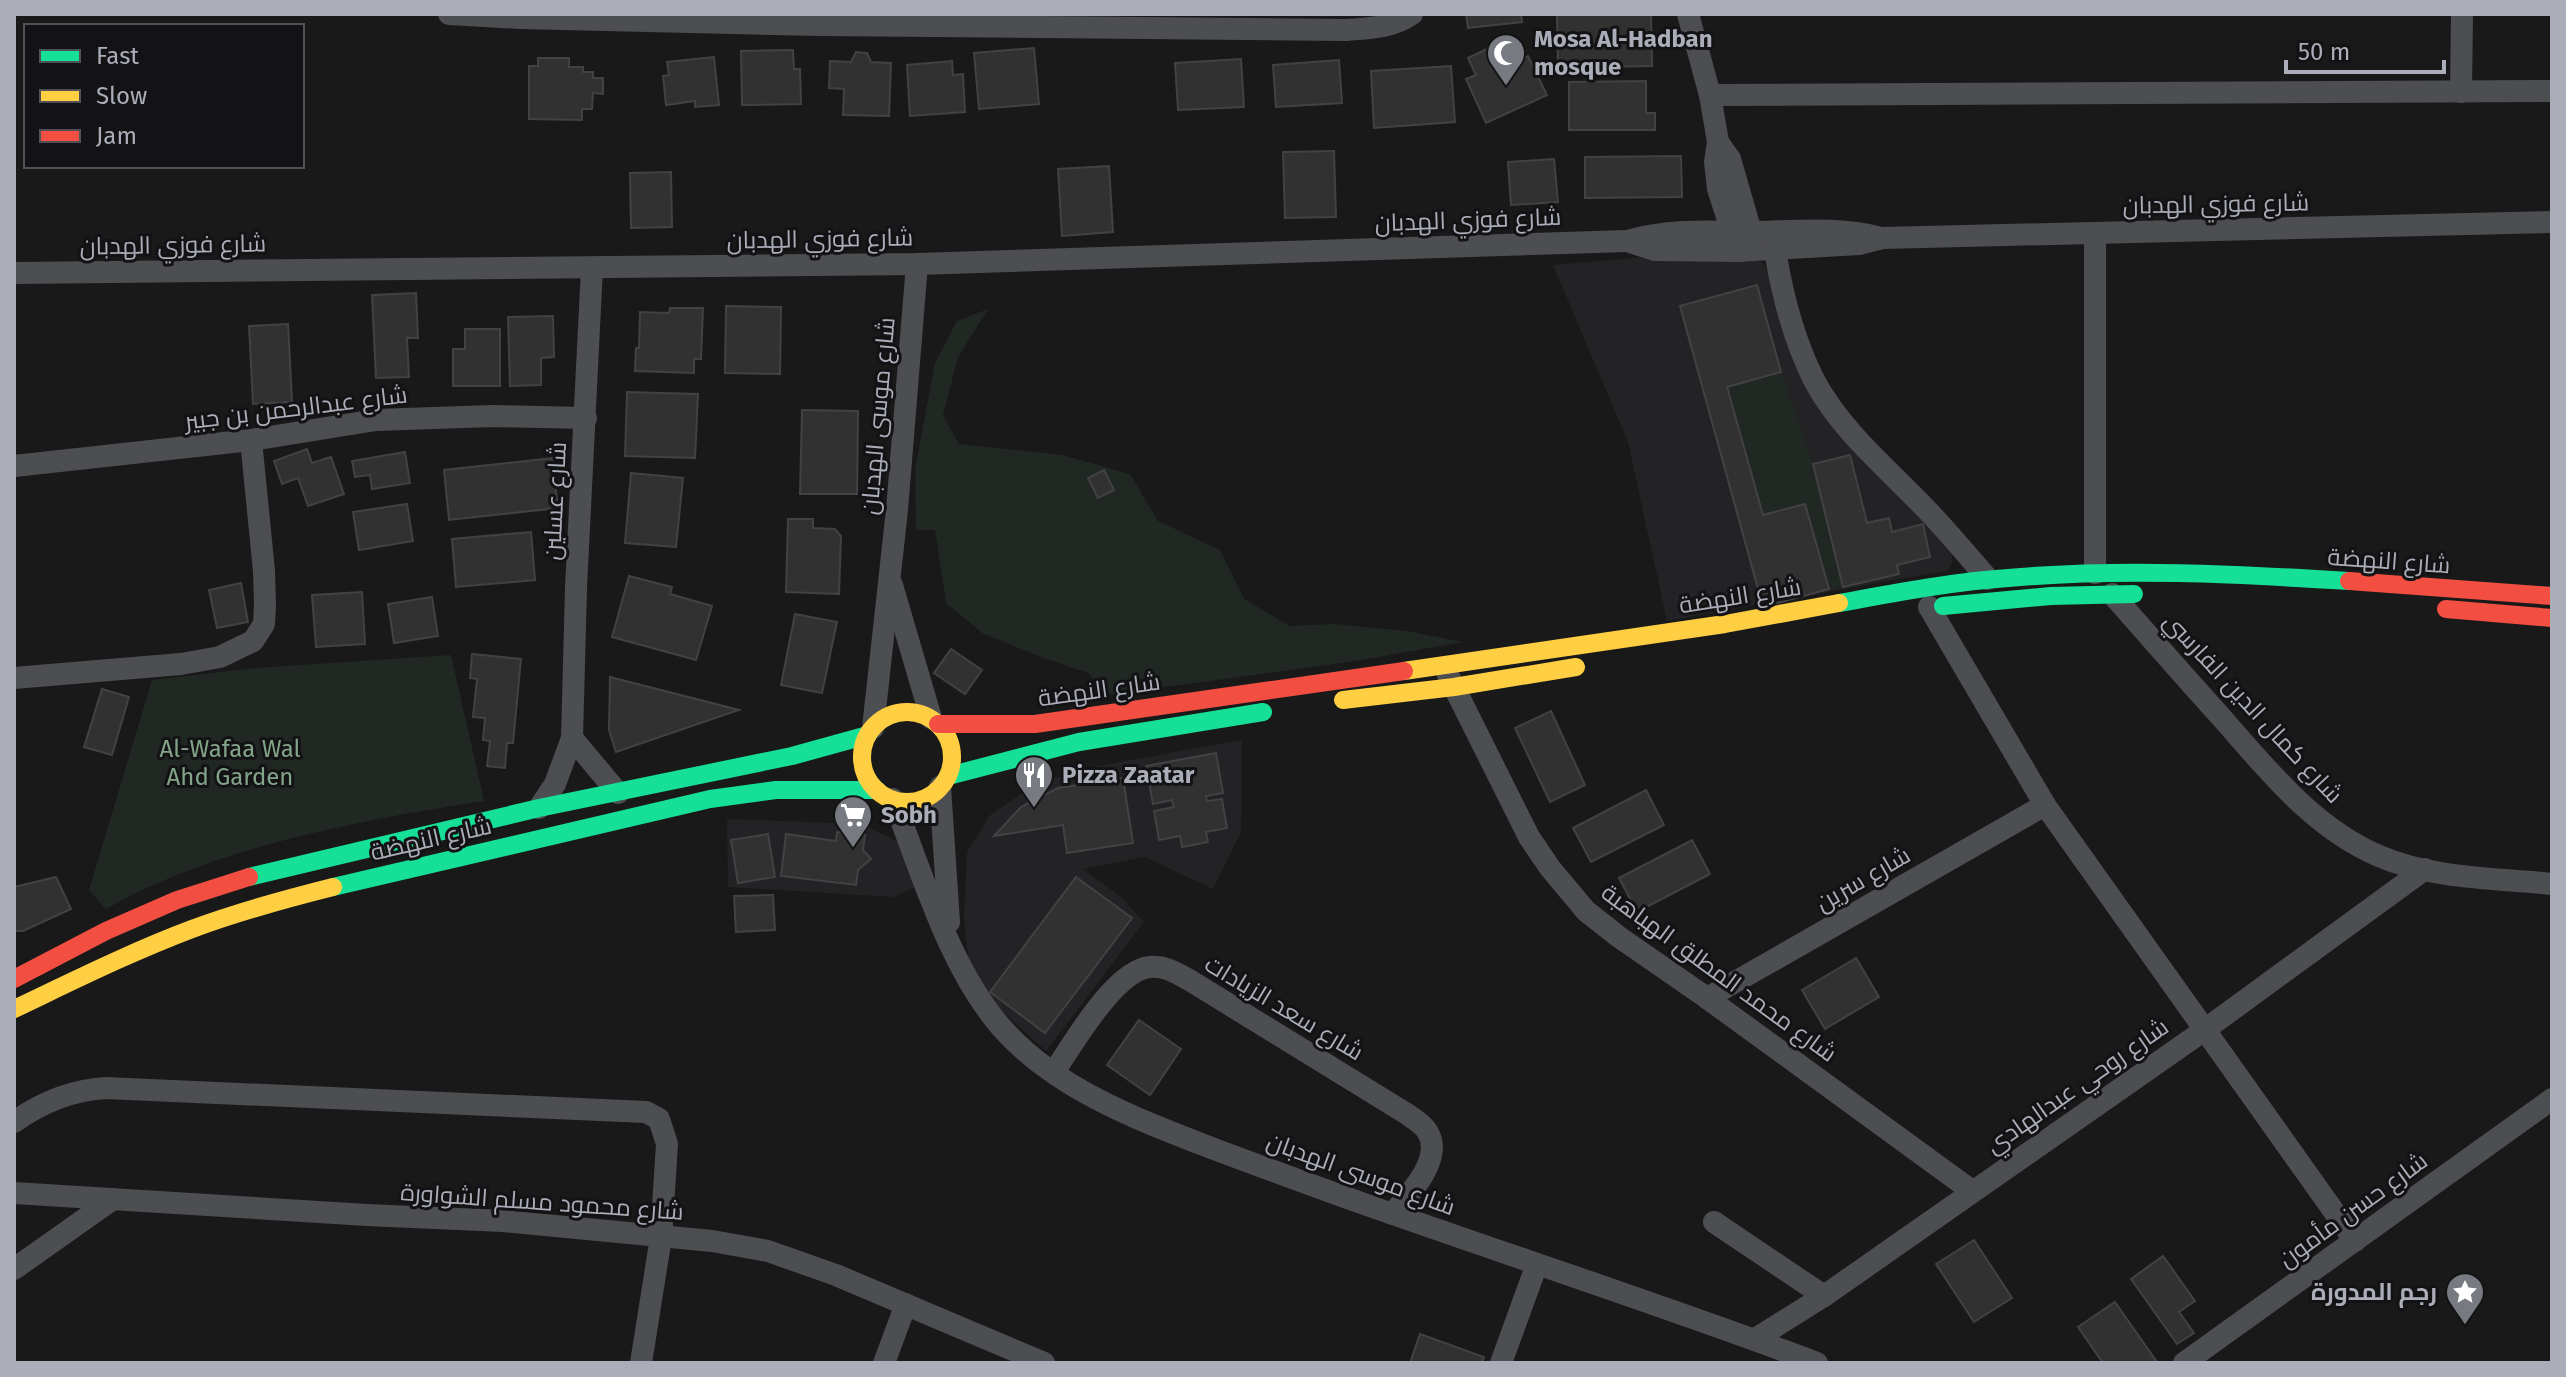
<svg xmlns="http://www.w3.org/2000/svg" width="2566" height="1377" font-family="'Fira Sans',Cairo,sans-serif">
	<rect width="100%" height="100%" fill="#191919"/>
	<g fill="#232325">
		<path d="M1656,256l92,1 15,6 9,17 20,77 10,22 34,50 29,36 39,35 47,51 2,10 -4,9 -282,51 -39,-179 -75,-177z"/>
		<path d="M1242,740l-1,92 -28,57 -68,-32 -62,12 37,27 24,26 -98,129 -60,-54 -17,-30 -5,-49 3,-66 23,-37 44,-30 53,-17z"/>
		<path d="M727,819l135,5 36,18 17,45 -21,10 -166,-10z"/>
	</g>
	<g fill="#212823">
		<path d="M988,309l-30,48 -15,58 16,29 103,11 68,19 28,47 62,29 24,49 46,27 44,-2 72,7 58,11 -115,20 -242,33 -19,-22 -44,-15 -62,-25 -36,-30 -11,-73h-19l-1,-61 20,-106 22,-42z"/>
		<path d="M1781,372l32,92 30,123 -14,2 -66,-74 -36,-128z"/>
		<path d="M451,655l33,146c-122,19 -271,46 -378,108l-17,-19 63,-210 103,-12z"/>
	</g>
	<g fill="#313132" stroke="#424245" stroke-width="2">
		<path d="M1466,14h55l1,8 -54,6z"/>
		<path d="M1557,14h94l1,52 -94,2z"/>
		<path d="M1491,47l17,2 6,13 14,-6 19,39 -61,28 -20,-44 10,-4 -8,-17z"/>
		<path d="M1034,48l5,56 -60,5 -5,-56z"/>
		<path d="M793,50l1,19h6l1,35 -59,1 -1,-54z"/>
		<path d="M856,52l11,1 4,9 20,1 -2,53 -46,-1 1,-26 -15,-1 1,-27 21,1z"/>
		<path d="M714,57l5,48 -24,2v-6l-29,4 -3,-29 6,-1 -2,-13z"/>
		<path d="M538,58h31v9h14v5h10v6h10v16l-10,-1 -1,16h-10v11l-53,-1v-53h9z"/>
		<path d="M1241,59l3,48 -66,3 -3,-47z"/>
		<path d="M1339,60l3,43 -66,4 -3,-42z"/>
		<path d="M952,61l1,14 10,-1 2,38 -55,4 -3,-51z"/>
		<path d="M1451,66l4,56 -81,6 -3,-57z"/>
		<path d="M1646,81v32h9v17h-86v-48z"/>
		<path d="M1334,151l2,66 -51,1 -2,-66z"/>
		<path d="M1681,156l1,41 -97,1v-41z"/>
		<path d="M1554,159l4,43 -47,3 -3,-43z"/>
		<path d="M1109,166l4,66 -51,4 -4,-67z"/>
		<path d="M671,172l1,55 -41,1 -1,-55z"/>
		<path d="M1757,285l24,87 -54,15 36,128 42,-11 24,85 -66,18 -83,-301z"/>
		<path d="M416,293l2,45h-11l2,39 -33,1 -4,-83z"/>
		<path d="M726,306l55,1 -1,67 -55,-1z"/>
		<path d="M670,308h33l-2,51h-7v14l-59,-2 1,-23h3l1,-36 29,1z"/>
		<path d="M553,316l1,41 -13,1v27l-31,1 -2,-69z"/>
		<path d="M288,324l4,78 -39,2 -4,-78z"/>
		<path d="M465,329h35v57h-47v-37h12z"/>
		<path d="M627,392l71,2 -3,64 -70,-2z"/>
		<path d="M802,410l56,1 -1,83h-57z"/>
		<path d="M307,449l5,14 19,-6 13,37 -36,12 -10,-28 -16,6 -8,-23z"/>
		<path d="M405,452l5,31 -38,6 -2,-14 -15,2 -3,-16z"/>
		<path d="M1850,455l17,68 22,-5 3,14 31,-8 7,33 -33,8 2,9 -56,13 -30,-123z"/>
		<path d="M552,458l6,50 -109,12 -5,-50z"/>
		<path d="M1104,470l10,20 -16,8 -10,-20z"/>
		<path d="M631,473l52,5 -7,69 -51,-4z"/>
		<path d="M407,504l6,37 -54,9 -6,-38z"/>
		<path d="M788,519h25v9l22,1 6,7 -2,58 -53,-2z"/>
		<path d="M531,532l4,48 -79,7 -4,-48z"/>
		<path d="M629,576l43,11 -2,7 42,12 -16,54 -84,-23z"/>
		<path d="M241,583l7,39 -31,6 -8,-38z"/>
		<path d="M362,592l3,52 -49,3 -4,-52z"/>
		<path d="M432,597l6,39 -44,7 -6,-39z"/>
		<path d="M795,614l42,8 -15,71 -41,-8z"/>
		<path d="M951,649l31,21 -17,24 -31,-21z"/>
		<path d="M472,654l49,5 -8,84h-6l-2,25 -18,-2 3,-25 -7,-1 2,-22 -12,-1 4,-38 -7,-1z"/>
		<path d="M610,677l129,33 -123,42 -7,-22z"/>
		<path d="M102,689l27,8 -17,58 -28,-8z"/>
		<path d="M1551,711l34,74 -35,17 -35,-74z"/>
		<path d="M1216,753l7,40 -17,3 1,5 15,-2 5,29 -21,4 2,10 -26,5 -2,-11 -21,4 -5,-29 20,-4 -2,-7 -19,4 -7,-38z"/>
		<path d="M1123,778l10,65 -66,10 -4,-28 -69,11 27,-29 37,-19z"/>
		<path d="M1646,790l18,35 -73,37 -18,-34z"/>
		<path d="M837,832l28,3 -2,15 8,9 -13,11 -2,15 -75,-9 5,-42 50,7z"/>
		<path d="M768,834l7,43 -37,6 -7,-43z"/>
		<path d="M1692,840l18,34 -73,38 -18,-34z"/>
		<path d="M56,877l15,32 -48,22h-9v-44z"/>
		<path d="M1076,877l56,41 -87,115 -55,-41z"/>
		<path d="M773,895l2,35 -39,2 -2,-36z"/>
		<path d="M1856,958l23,39 -54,32 -23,-39z"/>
		<path d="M1139,1020l42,29 -31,46 -43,-30z"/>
		<path d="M1974,1240l38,58 -38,24 -38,-58z"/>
		<path d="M2163,1256l32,45 -16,11 15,21 -17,11 -46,-65z"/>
		<path d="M2115,1302l42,60 -3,1h-51l-25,-36z"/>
		<path d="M1420,1334l64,23 -2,6h-72z"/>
	</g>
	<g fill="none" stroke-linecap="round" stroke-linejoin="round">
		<g stroke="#4d4e52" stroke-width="22">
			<path d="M449,14l71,4 301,7 526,5c24,-2 45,-2 65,-16"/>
			<path d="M1688,14l22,81 8,47 -3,20 3,27 17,53"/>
			<path d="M2461,92l1,-78"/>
			<path d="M1710,95l842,-4"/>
			<path d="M1718,142l12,17 24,83"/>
			<path d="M1627,241l28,9 83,1 121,-7 23,-6 670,-16"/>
			<path d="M1775,250c7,44 19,90 39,130 27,51 74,89 113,130 21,22 41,46 61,69"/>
			<path d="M14,273l903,-9 710,-23c46,-13 84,-9 131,-9 41,-1 83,-5 124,6"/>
			<path d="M14,466l237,-26 125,-20 116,-4 94,2"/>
			<path d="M2095,573v-340"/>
			<path d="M892,585l39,133"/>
			<path d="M2112,594c36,41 72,82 109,123 46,52 92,111 158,139 53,23 116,22 173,28"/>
			<path d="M1929,607l116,198 310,436"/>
			<path d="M1448,675l81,162 21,31 36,43 33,26 88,61 265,193"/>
			<path d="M14,678l167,-14 39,-7 33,-16 11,-17 1,-21 -1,-32 -13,-131"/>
			<path d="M873,728l24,-218 20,-246"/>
			<path d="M572,738l46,55"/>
			<path d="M940,787l9,135"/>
			<path d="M893,799c29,74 56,168 108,228 54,62 138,93 213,122 51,19 102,38 153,56 150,53 301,102 450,158"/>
			<path d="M539,808l16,-24 17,-46 4,-150 16,-320"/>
			<path d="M1707,998l338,-193"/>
			<path d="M1054,1072c19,-28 61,-102 96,-105 15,-2 28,7 41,14l216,133c7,5 16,10 20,17 18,27 -18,64 -35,83"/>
			<path d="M14,1122c28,-20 57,-32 92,-34l540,24 13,7 8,25 -6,93 -20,126"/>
			<path d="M14,1193l353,22 136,6 209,20 56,10 68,24 208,88"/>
			<path d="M1714,1222l110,74"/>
			<path d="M14,1269l99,-70"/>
			<path d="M1755,1339l69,-43 379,-265 222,-162"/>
			<path d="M884,1363l22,-59"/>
			<path d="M1501,1363l36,-99"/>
			<path d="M2184,1363l368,-264"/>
		</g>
		<g stroke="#16e098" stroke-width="18">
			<path d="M1839,603c56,-10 112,-21 169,-25 113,-10 228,-4 341,3"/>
			<path d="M1943,606l108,-10 83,-2"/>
			<path d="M948,776l131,-34 184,-30"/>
			<path d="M249,877l290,-69 253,-52 76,-21"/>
			<path d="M333,887l377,-88 66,-9h101"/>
		</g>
		<g stroke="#ffcf43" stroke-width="18">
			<path d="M1404,671l321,-47 114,-21"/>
			<path d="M1343,700l111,-13 122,-20"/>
			<circle cx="907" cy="757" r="45"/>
			<path d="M14,1009c59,-28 117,-57 178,-80 46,-17 93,-30 141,-42"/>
		</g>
		<g stroke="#f24e42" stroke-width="18">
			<path d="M2349,581l203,15"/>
			<path d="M2446,609l106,9"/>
			<path d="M938,724h97l369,-53"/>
			<path d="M14,979l92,-48 71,-31 72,-23"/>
		</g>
	</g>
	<defs>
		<g id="mosque-pin" transform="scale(2)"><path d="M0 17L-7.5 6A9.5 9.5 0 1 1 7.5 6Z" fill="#787a81" stroke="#131315"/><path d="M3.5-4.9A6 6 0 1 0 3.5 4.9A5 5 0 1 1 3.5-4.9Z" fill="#fff"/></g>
		<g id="restaurant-pin" transform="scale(2)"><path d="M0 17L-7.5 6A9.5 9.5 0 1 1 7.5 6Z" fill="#787a81" stroke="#131315"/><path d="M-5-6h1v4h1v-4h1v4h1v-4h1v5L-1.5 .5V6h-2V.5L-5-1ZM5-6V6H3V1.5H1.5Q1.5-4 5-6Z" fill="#fff"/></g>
		<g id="supermarket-pin" transform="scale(2)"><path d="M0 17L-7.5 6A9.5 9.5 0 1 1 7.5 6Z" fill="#787a81" stroke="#131315"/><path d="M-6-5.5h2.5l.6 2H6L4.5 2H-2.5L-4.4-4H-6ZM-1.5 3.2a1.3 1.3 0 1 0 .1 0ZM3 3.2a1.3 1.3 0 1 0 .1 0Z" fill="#fff"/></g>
		<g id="sight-pin" transform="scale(2)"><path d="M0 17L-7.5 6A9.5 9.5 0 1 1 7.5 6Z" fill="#787a81" stroke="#131315"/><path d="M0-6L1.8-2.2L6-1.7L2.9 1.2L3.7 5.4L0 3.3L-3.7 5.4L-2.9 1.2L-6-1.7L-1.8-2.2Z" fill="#fff"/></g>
	</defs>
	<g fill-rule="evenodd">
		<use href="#mosque-pin" x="1506" y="53"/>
		<use href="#restaurant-pin" x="1034" y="775"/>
		<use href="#supermarket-pin" x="853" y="815"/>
		<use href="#sight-pin" x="2465" y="1292"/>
	</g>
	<g text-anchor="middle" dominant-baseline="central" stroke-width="6" stroke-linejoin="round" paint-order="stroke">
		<g font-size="24" font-weight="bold" fill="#abaeb9" stroke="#131315" text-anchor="start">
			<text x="1534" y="39">Mosa Al-Hadban<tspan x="1534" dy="28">mosque</tspan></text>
			<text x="1062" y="775">Pizza Zaatar</text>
			<text x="881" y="815">Sobh</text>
			<text x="2437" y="1292" text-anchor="end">رجم المدورة</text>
		</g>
		<g font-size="24" fill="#abaeb9" stroke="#131315">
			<text transform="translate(2216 204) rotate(-1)">شارع فوزي الهدبان</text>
			<text transform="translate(1468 220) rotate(-2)">شارع فوزي الهدبان</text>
			<text transform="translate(820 239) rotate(-1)">شارع فوزي الهدبان</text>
			<text transform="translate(173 245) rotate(-1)">شارع فوزي الهدبان</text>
			<text transform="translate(296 408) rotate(-7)">شارع عبدالرحمن بن جبير</text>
			<text transform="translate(878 416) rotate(-85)">شارع موسى الهدبان</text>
			<text transform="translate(555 501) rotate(-87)">شارع عسلين</text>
			<text transform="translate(2389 561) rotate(4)">شارع النهضة</text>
			<text transform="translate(1740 596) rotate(-9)">شارع النهضة</text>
			<text transform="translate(1099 690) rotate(-8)">شارع النهضة</text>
			<text transform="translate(2253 708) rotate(47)">شارع كمال الدين الفارسي</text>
			<text transform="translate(431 839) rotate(-13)">شارع النهضة</text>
			<text transform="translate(1863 879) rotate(-30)">شارع سرين</text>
			<text transform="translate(1719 973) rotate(36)">شارع محمد المطلق الهباهبة</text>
			<text transform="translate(1284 1008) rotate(31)">شارع سعد الزيادات</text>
			<text transform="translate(2077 1086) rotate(-35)">شارع روحي عبدالهادي</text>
			<text transform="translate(1361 1174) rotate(20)">شارع موسى الهدبان</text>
			<text transform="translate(542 1202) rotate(4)">شارع محمود مسلم الشواورة</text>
			<text transform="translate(2353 1210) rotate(-36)">شارع حسن مأمون</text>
		</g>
		<g font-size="24" fill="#83a489" stroke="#131315">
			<text x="230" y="749">Al-Wafaa Wal<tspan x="230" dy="28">Ahd Garden</tspan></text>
		</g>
	</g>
	<rect width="2566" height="1377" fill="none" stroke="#abaeb9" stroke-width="32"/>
	<rect x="24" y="24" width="280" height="144" fill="#131315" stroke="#505157" stroke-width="2"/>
	<rect x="40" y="50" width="40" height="12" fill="#16e098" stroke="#505157" stroke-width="2"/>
	<text x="96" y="64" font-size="24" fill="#abaeb9">Fast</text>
	<rect x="40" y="90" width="40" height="12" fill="#ffcf43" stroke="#505157" stroke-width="2"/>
	<text x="96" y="104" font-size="24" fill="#abaeb9">Slow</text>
	<rect x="40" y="130" width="40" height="12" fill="#f24e42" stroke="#505157" stroke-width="2"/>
	<text x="96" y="144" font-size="24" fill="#abaeb9">Jam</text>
	<path d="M2286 60v12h158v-12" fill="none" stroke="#abaeb9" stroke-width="4"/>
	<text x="2298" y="60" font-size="24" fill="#abaeb9" stroke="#131315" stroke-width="6" paint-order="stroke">50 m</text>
</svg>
